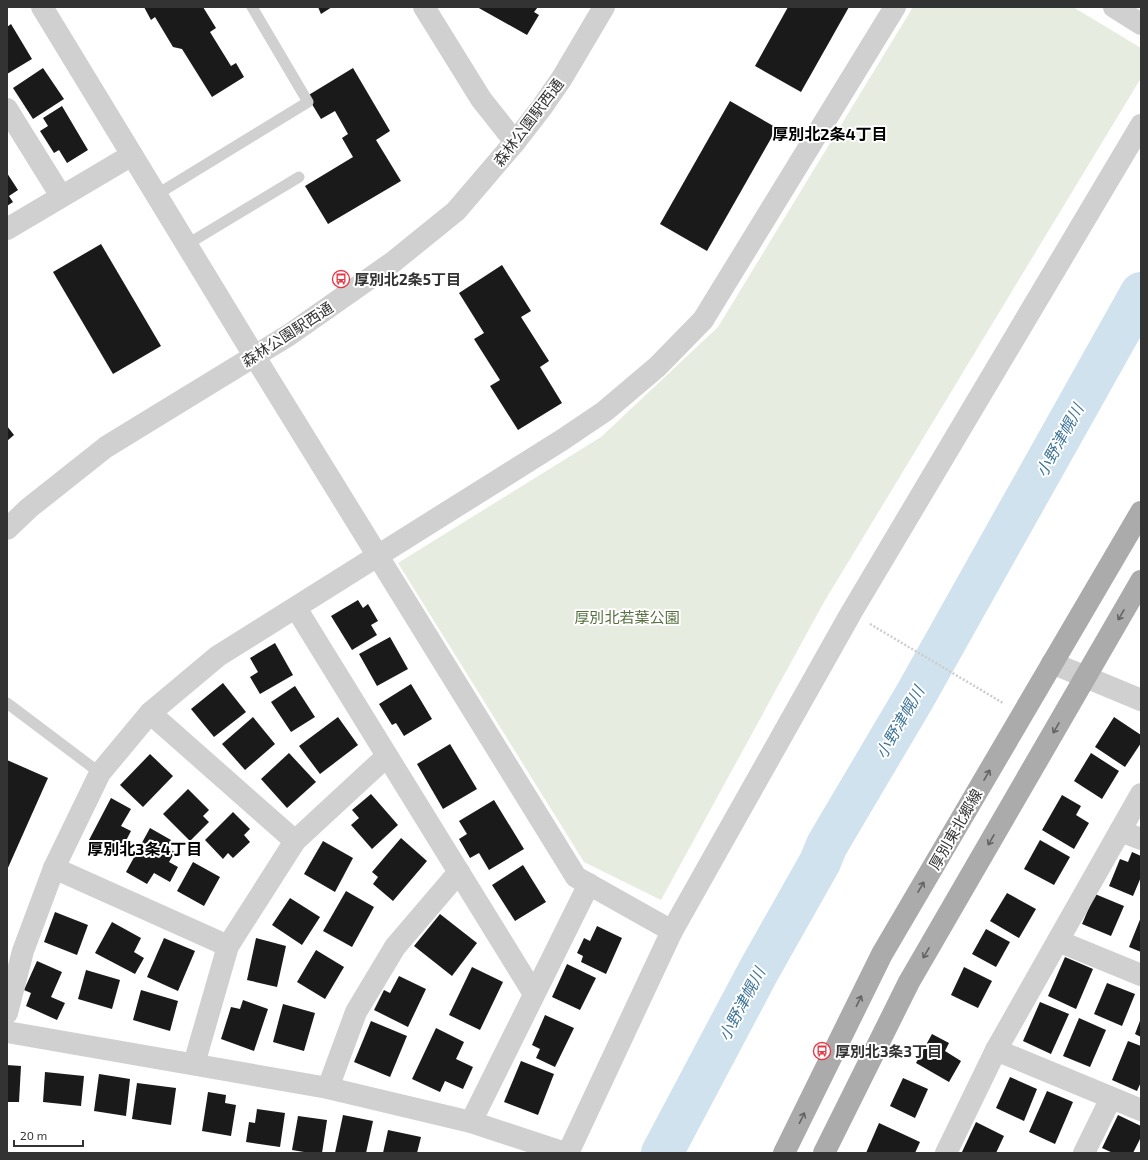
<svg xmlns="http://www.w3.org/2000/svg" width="1148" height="1160" font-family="'Exo 2','Noto Sans JP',sans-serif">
	<rect width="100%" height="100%" fill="#fff"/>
	<path fill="#e6ecdf" d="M913,7h160l68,41v30l-317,524 -163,298 -77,-38 -186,-299 203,-126 117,-110z"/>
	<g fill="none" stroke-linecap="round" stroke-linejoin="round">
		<path stroke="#cfe2ee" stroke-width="42" d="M662,1153l97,-183 61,-108 7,-17 88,-149 226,-403"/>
	</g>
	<g fill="#1a1a1a">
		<path d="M144,7h59l13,21 -6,4 21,34 5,-3 8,14 -32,20 -30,-48 -9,-2 -18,-30 -4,3z"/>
		<path d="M318,7h14l-11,7z"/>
		<path d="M477,7h61l-4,5 5,3 -12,20z"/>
		<path d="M788,7h61l-48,85 -46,-26z"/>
		<path d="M11,24l21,35 -25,15v-47z"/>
		<path d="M43,68l21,31 -31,20 -20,-31z"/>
		<path d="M353,68l37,63 -14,9 25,41 -73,43 -23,-38 48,-29 -11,-19 6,-4 -13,-23 -14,8 -14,-23z"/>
		<path d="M730,101l47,27 -70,123 -47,-27z"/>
		<path d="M62,106l26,44 -21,13 -8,-13 -5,3 -14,-22 8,-5 -5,-8z"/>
		<path d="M7,173l11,17 -9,6 4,6 -6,4z"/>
		<path d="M101,244l60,102 -48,28 -60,-102z"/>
		<path d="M502,265l29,46 -10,6 28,44 -9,6 22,36 -44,27 -28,-44 10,-6 -26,-41 10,-6 -25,-40z"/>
		<path d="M7,426l7,9 -7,6z"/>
		<path d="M358,600l5,8 5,-4 10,17 -7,4 6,10 -25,15 -21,-34z"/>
		<path d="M390,637l18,32 -31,17 -18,-32z"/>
		<path d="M275,643l18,32 -33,19 -10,-17 8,-5 -8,-14z"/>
		<path d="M223,683l23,29 -32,25 -23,-28z"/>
		<path d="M411,684l21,35 -28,17 -8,-13 -4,2 -13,-21z"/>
		<path d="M295,686l20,31 -24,15 -20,-30z"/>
		<path d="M253,717l22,27 -30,26 -23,-26z"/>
		<path d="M338,717l20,28 -38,29 -21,-28z"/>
		<path d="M1114,717l27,18v8l-16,24 -30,-20z"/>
		<path d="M450,744l27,45 -34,20 -26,-45z"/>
		<path d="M289,753l27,29 -29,26 -26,-29z"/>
		<path d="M1091,753l28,18 -17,28 -28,-18z"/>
		<path d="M150,754l23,22 -30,31 -23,-22z"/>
		<path d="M7,760l41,18 -41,92z"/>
		<path d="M188,789l21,21 -6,6 6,6 -19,19 -27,-27z"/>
		<path d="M371,794l27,31 -26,24 -21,-24 8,-7 -7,-8z"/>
		<path d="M1062,795l19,11 -5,9 13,8 -15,26 -32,-19z"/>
		<path d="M111,798l20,11 -10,17 10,5 -13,25 -29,-16z"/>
		<path d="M494,800l30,49 -35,21 -10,-17 -9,5 -11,-19 8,-5 -8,-13z"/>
		<path d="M233,812l17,17 -6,6 6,7 -17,16 -5,-5 -5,6 -18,-19z"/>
		<path d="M150,828l21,12 -4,8 8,4 -6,10 9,5 -8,15 -16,-9 -7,11 -21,-12z"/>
		<path d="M401,838l26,23 -34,40 -20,-17 5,-7 -6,-5z"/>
		<path d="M1040,840l30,17 -16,28 -30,-16z"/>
		<path d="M323,841l30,17 -18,34 -31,-18z"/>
		<path d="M1132,852l9,4v21l-8,19 -24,-10 11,-27 8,3z"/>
		<path d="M193,862l27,15 -16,29 -27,-15z"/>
		<path d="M523,865l23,37 -31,19 -23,-36z"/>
		<path d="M346,891l28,16 -22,40 -29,-16z"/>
		<path d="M1007,893l29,16 -17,29 -29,-17z"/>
		<path d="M1095,894l29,12 -13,30 -29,-12z"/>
		<path d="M290,898l30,19 -18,28 -30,-20z"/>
		<path d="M55,912l33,13 -11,30 -33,-13z"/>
		<path d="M440,914l37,29 -25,33 -38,-30z"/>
		<path d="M1141,917v35l-12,-5z"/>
		<path d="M112,922l29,16 -7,14 10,6 -9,16 -40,-21z"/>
		<path d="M597,926l25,12 -16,36 -25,-12 2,-6 -6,-3 7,-15 6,3z"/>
		<path d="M986,929l24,13 -14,25 -24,-13z"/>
		<path d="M164,938l31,13 -17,40 -31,-14z"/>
		<path d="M256,938l30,8 -9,41 -30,-7z"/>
		<path d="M316,950l28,17 -19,32 -28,-17z"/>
		<path d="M1065,957l28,12 -17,40 -28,-13z"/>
		<path d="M37,961l25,11 -11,25 14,6 -8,17 -31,-14 5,-13 -7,-3z"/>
		<path d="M567,964l29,14 -16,32 -28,-13z"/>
		<path d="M472,967l31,15 -23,48 -31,-15z"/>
		<path d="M964,967l28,14 -14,27 -27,-13z"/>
		<path d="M86,970l34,10 -8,29 -34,-10z"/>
		<path d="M399,976l27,13 -18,38 -34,-17 10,-20 6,3z"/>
		<path d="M1107,983l28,11 -13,32 -28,-12z"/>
		<path d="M141,990l37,11 -8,30 -37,-11z"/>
		<path d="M243,1000l25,9 -14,42 -33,-12 10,-32 9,2z"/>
		<path d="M1040,1002l29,12 -18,40 -28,-13z"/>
		<path d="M283,1004l32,9 -11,38 -31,-9z"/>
		<path d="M545,1015l29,13 -19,39 -19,-9 4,-9 -8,-4z"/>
		<path d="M1079,1018l27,12 -16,37 -27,-11z"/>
		<path d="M1141,1018v19l-6,-3z"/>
		<path d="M371,1021l36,15 -17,41 -36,-15z"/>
		<path d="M436,1028l28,14 -8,17 17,8 -10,22 -18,-8 -5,11 -28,-13z"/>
		<path d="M932,1034l17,9 -4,8 16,10 -12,21 -33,-19z"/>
		<path d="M1128,1041l13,5v36l-4,9 -25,-11z"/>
		<path d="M521,1061l33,13 -16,41 -34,-13z"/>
		<path d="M7,1065l14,1 -2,36h-12z"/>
		<path d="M45,1072l39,4 -3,30 -38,-4z"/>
		<path d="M99,1074l31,5 -4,37 -32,-5z"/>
		<path d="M1010,1077l27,12 -13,32 -28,-13z"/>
		<path d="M903,1078l25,11 -13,29 -25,-12z"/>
		<path d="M137,1083l39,5 -5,37 -39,-6z"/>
		<path d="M1047,1091l26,11 -18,42 -26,-12z"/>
		<path d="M208,1092l18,3 -1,8 11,2 -5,31 -29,-5z"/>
		<path d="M257,1109l28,4 -5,34 -34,-5 3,-20 6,1z"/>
		<path d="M343,1115l30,6 -7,32h-31z"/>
		<path d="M1118,1115l23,11v11l-8,16h-20l-11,-5z"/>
		<path d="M298,1116l29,4 -5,33h-12l-18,-3z"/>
		<path d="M976,1122l28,14 -8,17h-31l-3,-1z"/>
		<path d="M879,1123l41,19 -5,11h-49z"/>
		<path d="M388,1130l33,7 -4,16h-34z"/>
	</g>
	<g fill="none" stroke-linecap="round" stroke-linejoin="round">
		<path stroke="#cdcdcd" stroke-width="2.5" stroke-dasharray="2 2" stroke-linecap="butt" d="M870,624l133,79"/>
		<g stroke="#d0d0d0" stroke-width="11">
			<path d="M156,195l152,-93 -56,-95"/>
			<path d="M186,245l113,-68"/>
			<path d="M7,703l93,70"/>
		</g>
		<g stroke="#d0d0d0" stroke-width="22">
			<path d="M1114,7l27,17"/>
			<path d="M7,109l54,87"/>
			<path d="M7,229l125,-74"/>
			<path d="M296,608l238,386"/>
			<path d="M1052,663l89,37"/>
			<path d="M150,713l145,128"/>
			<path d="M1120,831l21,8"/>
			<path d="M54,868l174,78"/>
			<path d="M1058,941l83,34"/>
			<path d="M7,1013l16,-62 31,-83 46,-95 50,-60 68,-57 344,-216 43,-29 52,-44 46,-47 192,-313"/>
			<path d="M7,1032l321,56 143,34 94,31"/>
			<path d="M996,1050l145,60"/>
			<path d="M194,1064l34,-118 67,-105 92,-85"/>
			<path d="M328,1088l28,-76 39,-65 64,-75"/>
			<path d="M471,1122l118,-238"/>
			<path d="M946,1153l50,-103 145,-256"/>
			<path d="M1084,1153l27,-55"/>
		</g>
		<g stroke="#d0d0d0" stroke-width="22">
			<path d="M42,7l213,350 321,520 96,54"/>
			<path d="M424,7l57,92 34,43"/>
			<path d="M7,529l22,-21 77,-61 183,-112 104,-73 63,-51 59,-69 27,-35 20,-29 42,-71"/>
			<path d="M568,1153l104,-222 179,-318 290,-488"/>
		</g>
		<g stroke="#ababab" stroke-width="22">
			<path d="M784,1153l98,-199 259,-442"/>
			<path d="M824,1153l85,-171 232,-401"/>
		</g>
	</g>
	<defs><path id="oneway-shaft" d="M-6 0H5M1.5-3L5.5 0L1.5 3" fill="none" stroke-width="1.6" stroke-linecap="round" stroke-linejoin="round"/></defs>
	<g stroke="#636363">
		<use href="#oneway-shaft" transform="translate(1121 615) rotate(120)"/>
		<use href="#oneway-shaft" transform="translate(1056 728) rotate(120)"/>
		<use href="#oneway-shaft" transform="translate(987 775) rotate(-60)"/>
		<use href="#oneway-shaft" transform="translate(991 840) rotate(120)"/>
		<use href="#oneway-shaft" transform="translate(921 887) rotate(-60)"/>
		<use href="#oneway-shaft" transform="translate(926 953) rotate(120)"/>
		<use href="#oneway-shaft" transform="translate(859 1001) rotate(-64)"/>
		<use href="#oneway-shaft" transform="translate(802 1118) rotate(-64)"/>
	</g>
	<defs>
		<g id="bus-ring" transform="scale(0.9)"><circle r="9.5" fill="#fff" stroke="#e63946" stroke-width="1.5"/><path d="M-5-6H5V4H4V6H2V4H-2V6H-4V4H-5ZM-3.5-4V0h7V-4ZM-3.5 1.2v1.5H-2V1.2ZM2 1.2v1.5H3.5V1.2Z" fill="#e63946"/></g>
	</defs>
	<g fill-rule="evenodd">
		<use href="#bus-ring" x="341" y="279"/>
		<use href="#bus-ring" x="822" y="1051"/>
	</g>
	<g text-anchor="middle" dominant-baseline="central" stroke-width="4" stroke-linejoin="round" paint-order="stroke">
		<g font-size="15" fill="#333" stroke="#fff">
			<text transform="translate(528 122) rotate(-53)">森林公園駅西通</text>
			<text transform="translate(287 334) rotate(-33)">森林公園駅西通</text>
			<text transform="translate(955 829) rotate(-60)">厚別東北郷線</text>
		</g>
		<g font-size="15" font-weight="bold" fill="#333" stroke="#fff" text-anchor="start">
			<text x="354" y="279">厚別北2条5丁目</text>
			<text x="835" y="1051">厚別北3条3丁目</text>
		</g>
		<g font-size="15" fill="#56703f" stroke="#fff">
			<text x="627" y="617">厚別北若葉公園</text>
		</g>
		<g font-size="16" font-weight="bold" fill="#000" stroke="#fff">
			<text x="830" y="133">厚別北2条4丁目</text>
			<text x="145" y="848">厚別北3条4丁目</text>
		</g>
		<g font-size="16" font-style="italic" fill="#3f7597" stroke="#fff">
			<text transform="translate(1059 440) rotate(-61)">小野津幌川</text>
			<text transform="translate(899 722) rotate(-60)">小野津幌川</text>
			<text transform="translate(741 1004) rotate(-62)">小野津幌川</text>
		</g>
	</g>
	<rect width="1148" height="1160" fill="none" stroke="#333333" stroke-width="16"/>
	<path d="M14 1140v6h69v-6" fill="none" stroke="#333333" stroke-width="2"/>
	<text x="20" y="1140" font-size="12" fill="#333333" stroke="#ffffff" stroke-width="3" paint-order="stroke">20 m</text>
</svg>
